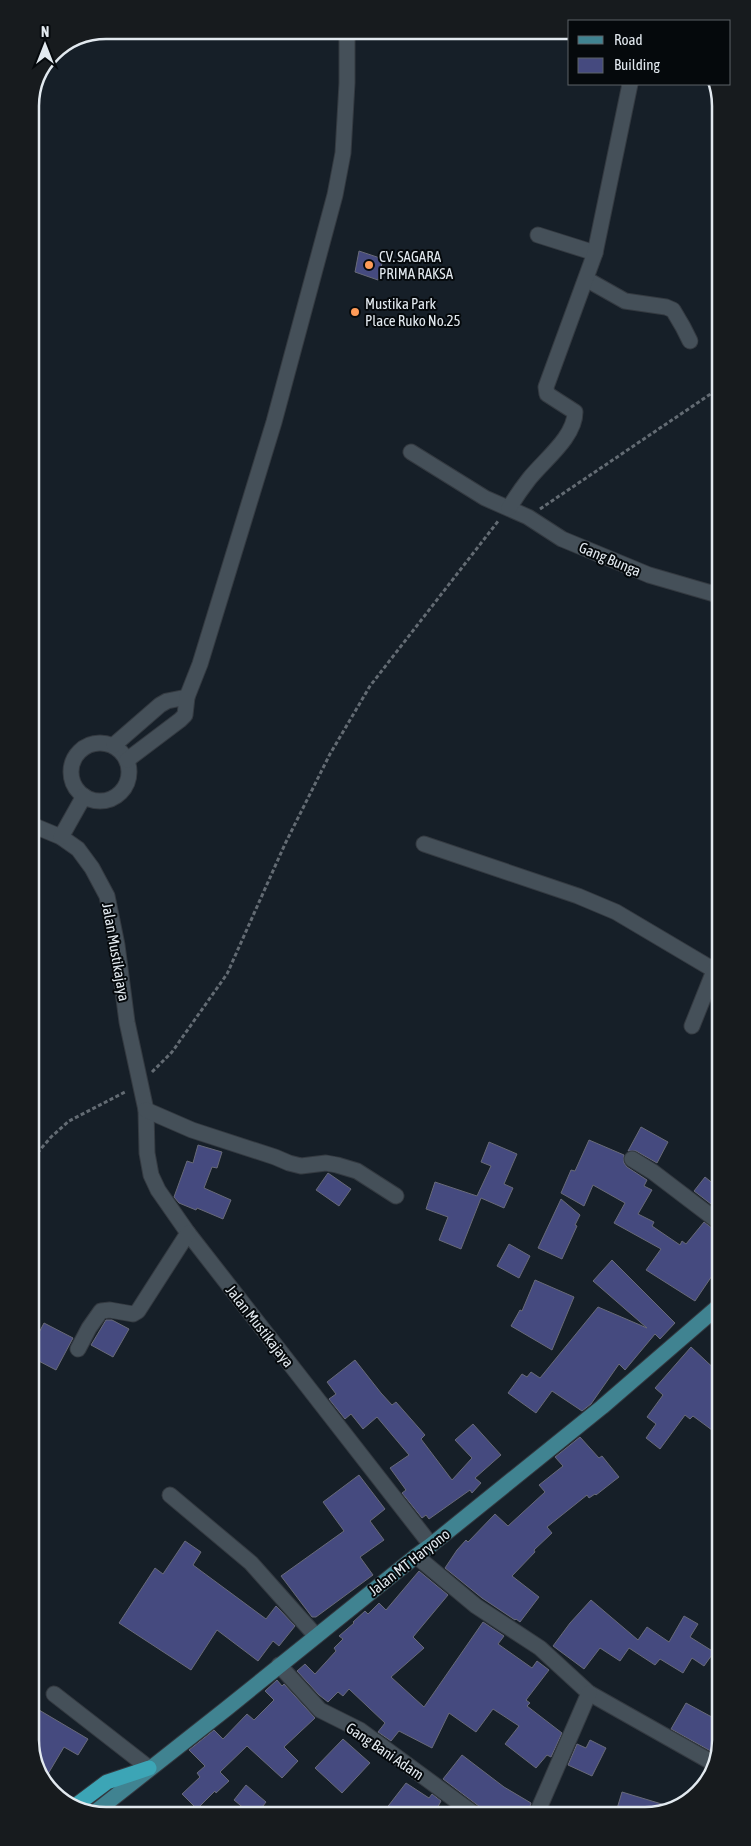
<svg xmlns="http://www.w3.org/2000/svg" width="751" height="1846" font-family="'Asap Condensed',sans-serif">
	<rect width="100%" height="100%" fill="#161f28"/>
	<g fill="#454a7f" stroke="#686a78">
		<path d="M359,251l24,8 -5,21 -23,-8z"/>
		<path d="M641,1127l27,15 -11,21 -21,-12h-8z"/>
		<path d="M589,1140l35,15v8l3,4 20,13 -3,6 8,4 -14,24 16,8 -2,4 28,19 2,-4 4,3 18,-22 16,12v30l-25,37 -49,-31 15,-21 -47,-26 11,-20 -32,-18 -9,21 -23,-13 10,-23 4,1z"/>
		<path d="M489,1142l28,12 -13,30 9,4 -9,20 -23,-10 -20,51 -22,-9 9,-23 -22,-8 9,-27 42,14 14,-30 -10,-4z"/>
		<path d="M198,1145l24,7 -5,16 -5,-1 -8,21 27,12 -8,19 -26,-11 -1,2 -17,-7 -5,-6 13,-36 6,2z"/>
		<path d="M328,1173l23,16 -12,17 -23,-16z"/>
		<path d="M705,1177l15,12v22l-26,-20z"/>
		<path d="M561,1199l19,16 -5,10 2,1 -15,33 -24,-11z"/>
		<path d="M509,1244l21,12 -11,22 -22,-12z"/>
		<path d="M612,1260l63,63 -15,16 -5,-5 -30,36 -6,-6 -28,40 -9,7 -30,-20 -16,22 -28,-20 14,-19 5,3 4,-5 9,6 58,-71 49,21 -54,-47z"/>
		<path d="M535,1280l39,17 -22,53 -41,-24 9,-16 2,1z"/>
		<path d="M106,1320h6l17,9 -16,28 -22,-12z"/>
		<path d="M44,1323l29,15 -17,32 -23,-12v-14z"/>
		<path d="M691,1347l29,27v62l-27,-20 -3,3 -5,-4 -25,34 -14,-11 10,-14 -9,-7 16,-22 -8,-7z"/>
		<path d="M355,1360l26,33 11,12 4,-3 29,33 -4,4 31,41 20,-22 -17,-18 18,-16 28,31 -26,23 6,5 -9,10 -2,-3 -41,29 -3,-4 -4,3 -20,-25 4,-3 -16,-22 19,-13 -32,-38 -14,12 -12,-15 -6,5 -16,-20 7,-5 -9,-12z"/>
		<path d="M580,1437l19,21 3,-2 17,21 -23,18 -1,-1 -6,4 -2,-3 -40,32 5,6 -18,17 1,2 -23,24 27,21 -19,25 -4,-3 -1,1 -33,-22 -37,-30 12,-18 9,-10 2,2 27,-28 13,12 37,-34 -6,-7 24,-19 -8,-9z"/>
		<path d="M359,1475l26,34 -15,12 14,19 -24,17 13,18 -57,42h-4l-31,-41 63,-45 -21,-29z"/>
		<path d="M185,1541l16,11 -8,13 73,54 10,-13 2,2 17,18 -16,20 -6,-5 -15,20 -41,-31 -26,40 -72,-47 36,-55 8,6z"/>
		<path d="M419,1571l29,24 -35,42 11,11 -33,29 33,30 59,-85 21,14 -6,8 34,24 5,-7 12,9 -23,30 4,3 -3,3 35,27 -11,24 -4,-2 -11,13 -31,-24 14,-18 -26,-17 -17,23 -27,-19 -17,35 -33,-17 -8,10 -13,-9 7,-9 -36,-34 -6,7 -5,-4 -10,10 -9,-7 -22,-24 8,-7 10,10 21,-23 -2,-3 9,-9 -4,-3 15,-13 -1,-1 12,-11 3,3 11,-11 7,7z"/>
		<path d="M591,1600l47,40 9,-13 22,15 15,-26 14,8 -8,13 24,15 -10,14 -12,-8 -9,15 -23,-14 -5,6 -26,-17 -9,13 -20,-13 -16,21 -31,-23 17,-23z"/>
		<path d="M277,1680l5,6 2,-2 31,34 -31,29 14,14 -16,17 -35,-32 -27,26 9,9 -13,12 -1,-2 -18,18 -15,-15 18,-17 -3,-4 8,-7 -16,-16 25,-20 9,9 24,-25 7,6 20,-20 -9,-9z"/>
		<path d="M686,1703l35,19v18l-5,14 -45,-25z"/>
		<path d="M34,1707l54,32 -10,16 -14,-8 -19,32 -11,-15z"/>
		<path d="M343,1739l27,24 -28,30 -27,-25z"/>
		<path d="M590,1740l16,8 -14,28 -24,-11 9,-21 9,4z"/>
		<path d="M462,1755l42,32 27,16 -3,10h-37l-11,-6 -37,-28z"/>
		<path d="M406,1783l23,15 3,-4 9,7 -7,13h-52z"/>
		<path d="M246,1785l20,17 -10,13h-4l-18,-15z"/>
		<path d="M622,1792l53,16 -6,4h-53z"/>
	</g>
	<g fill="none" stroke-linecap="round" stroke-linejoin="round">
		<g stroke="#343a41" stroke-width="17">
			<g id="minor">
				<path d="M538,235l57,18"/>
				<path d="M586,279l39,22 41,6 7,3 10,17 7,14"/>
				<path d="M411,452l74,46 43,19 34,22 87,36 69,20"/>
				<path d="M509,508c6,-10 13,-20 20,-29 15,-19 46,-42 46,-67l-28,-18 -1,-7 49,-134 35,-169"/>
				<circle cx="100" cy="772" r="29"/>
				<path d="M114,745l46,-40 7,-4 20,-4"/>
				<path d="M127,760l53,-40 5,-5 2,-18 13,-33 74,-242 61,-227 8,-42 4,-70v-53"/>
				<path d="M32,825l29,12 17,12 14,19 15,28 10,49 10,77 19,88 1,43 4,22 7,15 30,43 243,312"/>
				<path d="M61,837l23,-41"/>
				<path d="M424,844l154,52 38,16 103,61"/>
				<path d="M692,1026l22,-55"/>
				<path d="M146,1110l46,20 83,27 14,6 12,3 25,-3 11,2 20,6 39,25"/>
				<path d="M632,1159l21,13 67,51"/>
				<path d="M78,1349l11,-21 12,-17 9,-1 23,4 5,-3 50,-78"/>
				<path d="M170,1495l81,68 65,73"/>
				<path d="M416,1556l60,50 64,42 49,45 124,70"/>
				<path d="M279,1665l41,45 40,20 113,83"/>
				<path d="M54,1694l95,74"/>
				<path d="M537,1813l52,-120"/>
			</g>
		</g>
		<g stroke="#343a41" stroke-width="17">
			<path id="major" d="M94,1813l132,-104 190,-153 15,-11 171,-138 118,-102"/>
		</g>
		<g stroke="#343a41" stroke-width="17">
			<path id="highway" d="M75,1806l32,-24 42,-14"/>
		</g>
		<g stroke="#636b73" stroke-width="3" stroke-dasharray="4 2.5" stroke-linecap="butt">
			<path d="M540,509l178,-120"/>
			<path d="M152,1072l20,-20 55,-78 58,-130 45,-90 40,-68 129,-166"/>
			<path d="M33,1158l18,-21 18,-16 58,-30"/>
		</g>
		<use href="#minor" stroke="#455059" stroke-width="15"/>
		<use href="#major" stroke="#408391" stroke-width="15"/>
		<use href="#highway" stroke="#3ca5b6" stroke-width="15"/>
	</g>
	<g fill="#fe9b58" stroke="#05090c" stroke-width="2">
		<circle cx="369" cy="265" r="5"/>
		<circle cx="355" cy="312" r="5"/>
	</g>
	<g text-anchor="middle" dominant-baseline="central" stroke-width="4" stroke-linejoin="round" paint-order="stroke">
		<g font-size="15" fill="#e2e9ef" stroke="#05090c" text-anchor="start">
			<text x="379" y="256">CV. SAGARA<tspan x="379" dy="17">PRIMA RAKSA</tspan></text>
			<text x="365" y="303">Mustika Park<tspan x="365" dy="17">Place Ruko No.25</tspan></text>
		</g>
		<g font-size="15" fill="#e2e9ef" stroke="#05090c">
			<text transform="translate(610 559) rotate(23)">Gang Bunga</text>
			<text transform="translate(116 952) rotate(80)">Jalan Mustikajaya</text>
			<text transform="translate(260 1326) rotate(52)">Jalan Mustikajaya</text>
			<text transform="translate(409 1562) rotate(-38)">Jalan MT Haryono</text>
			<text transform="translate(385 1751) rotate(34)">Gang Bani Adam</text>
		</g>
	</g>
	<path d="M0 0H751V1846H0ZM106 39H645A67 67 0 0 1 712 106V1740A67 67 0 0 1 645 1807H106A67 67 0 0 1 39 1740V106A67 67 0 0 1 106 39Z" fill="#171b1e" fill-rule="evenodd"/>
	<path fill="none" stroke="#e2e9ef" stroke-width="2.5" d="M106 39H645A67 67 0 0 1 712 106V1740A67 67 0 0 1 645 1807H106A67 67 0 0 1 39 1740V106A67 67 0 0 1 106 39Z"/>
	<rect x="568" y="20" width="162" height="65" fill="#05090c" stroke="#5d6367"/>
	<rect x="578" y="36" width="25" height="8" fill="#408391" stroke="#5d6367"/>
	<text x="614" y="45" font-size="15" fill="#e2e9ef">Road</text>
	<rect x="578" y="58" width="25" height="15" fill="#454a7f" stroke="#5d6367"/>
	<text x="614" y="70" font-size="15" fill="#e2e9ef">Building</text>
	<g transform="translate(45 45)" stroke="#05090c" stroke-width="4" paint-order="stroke">
	<path d="M0-4L9 19L0 12L-9 19Z" fill="#e2e9ef"/>
	<text y="-8" font-size="14" font-weight="bold" text-anchor="middle" fill="#e2e9ef">N</text>
	</g>
</svg>
